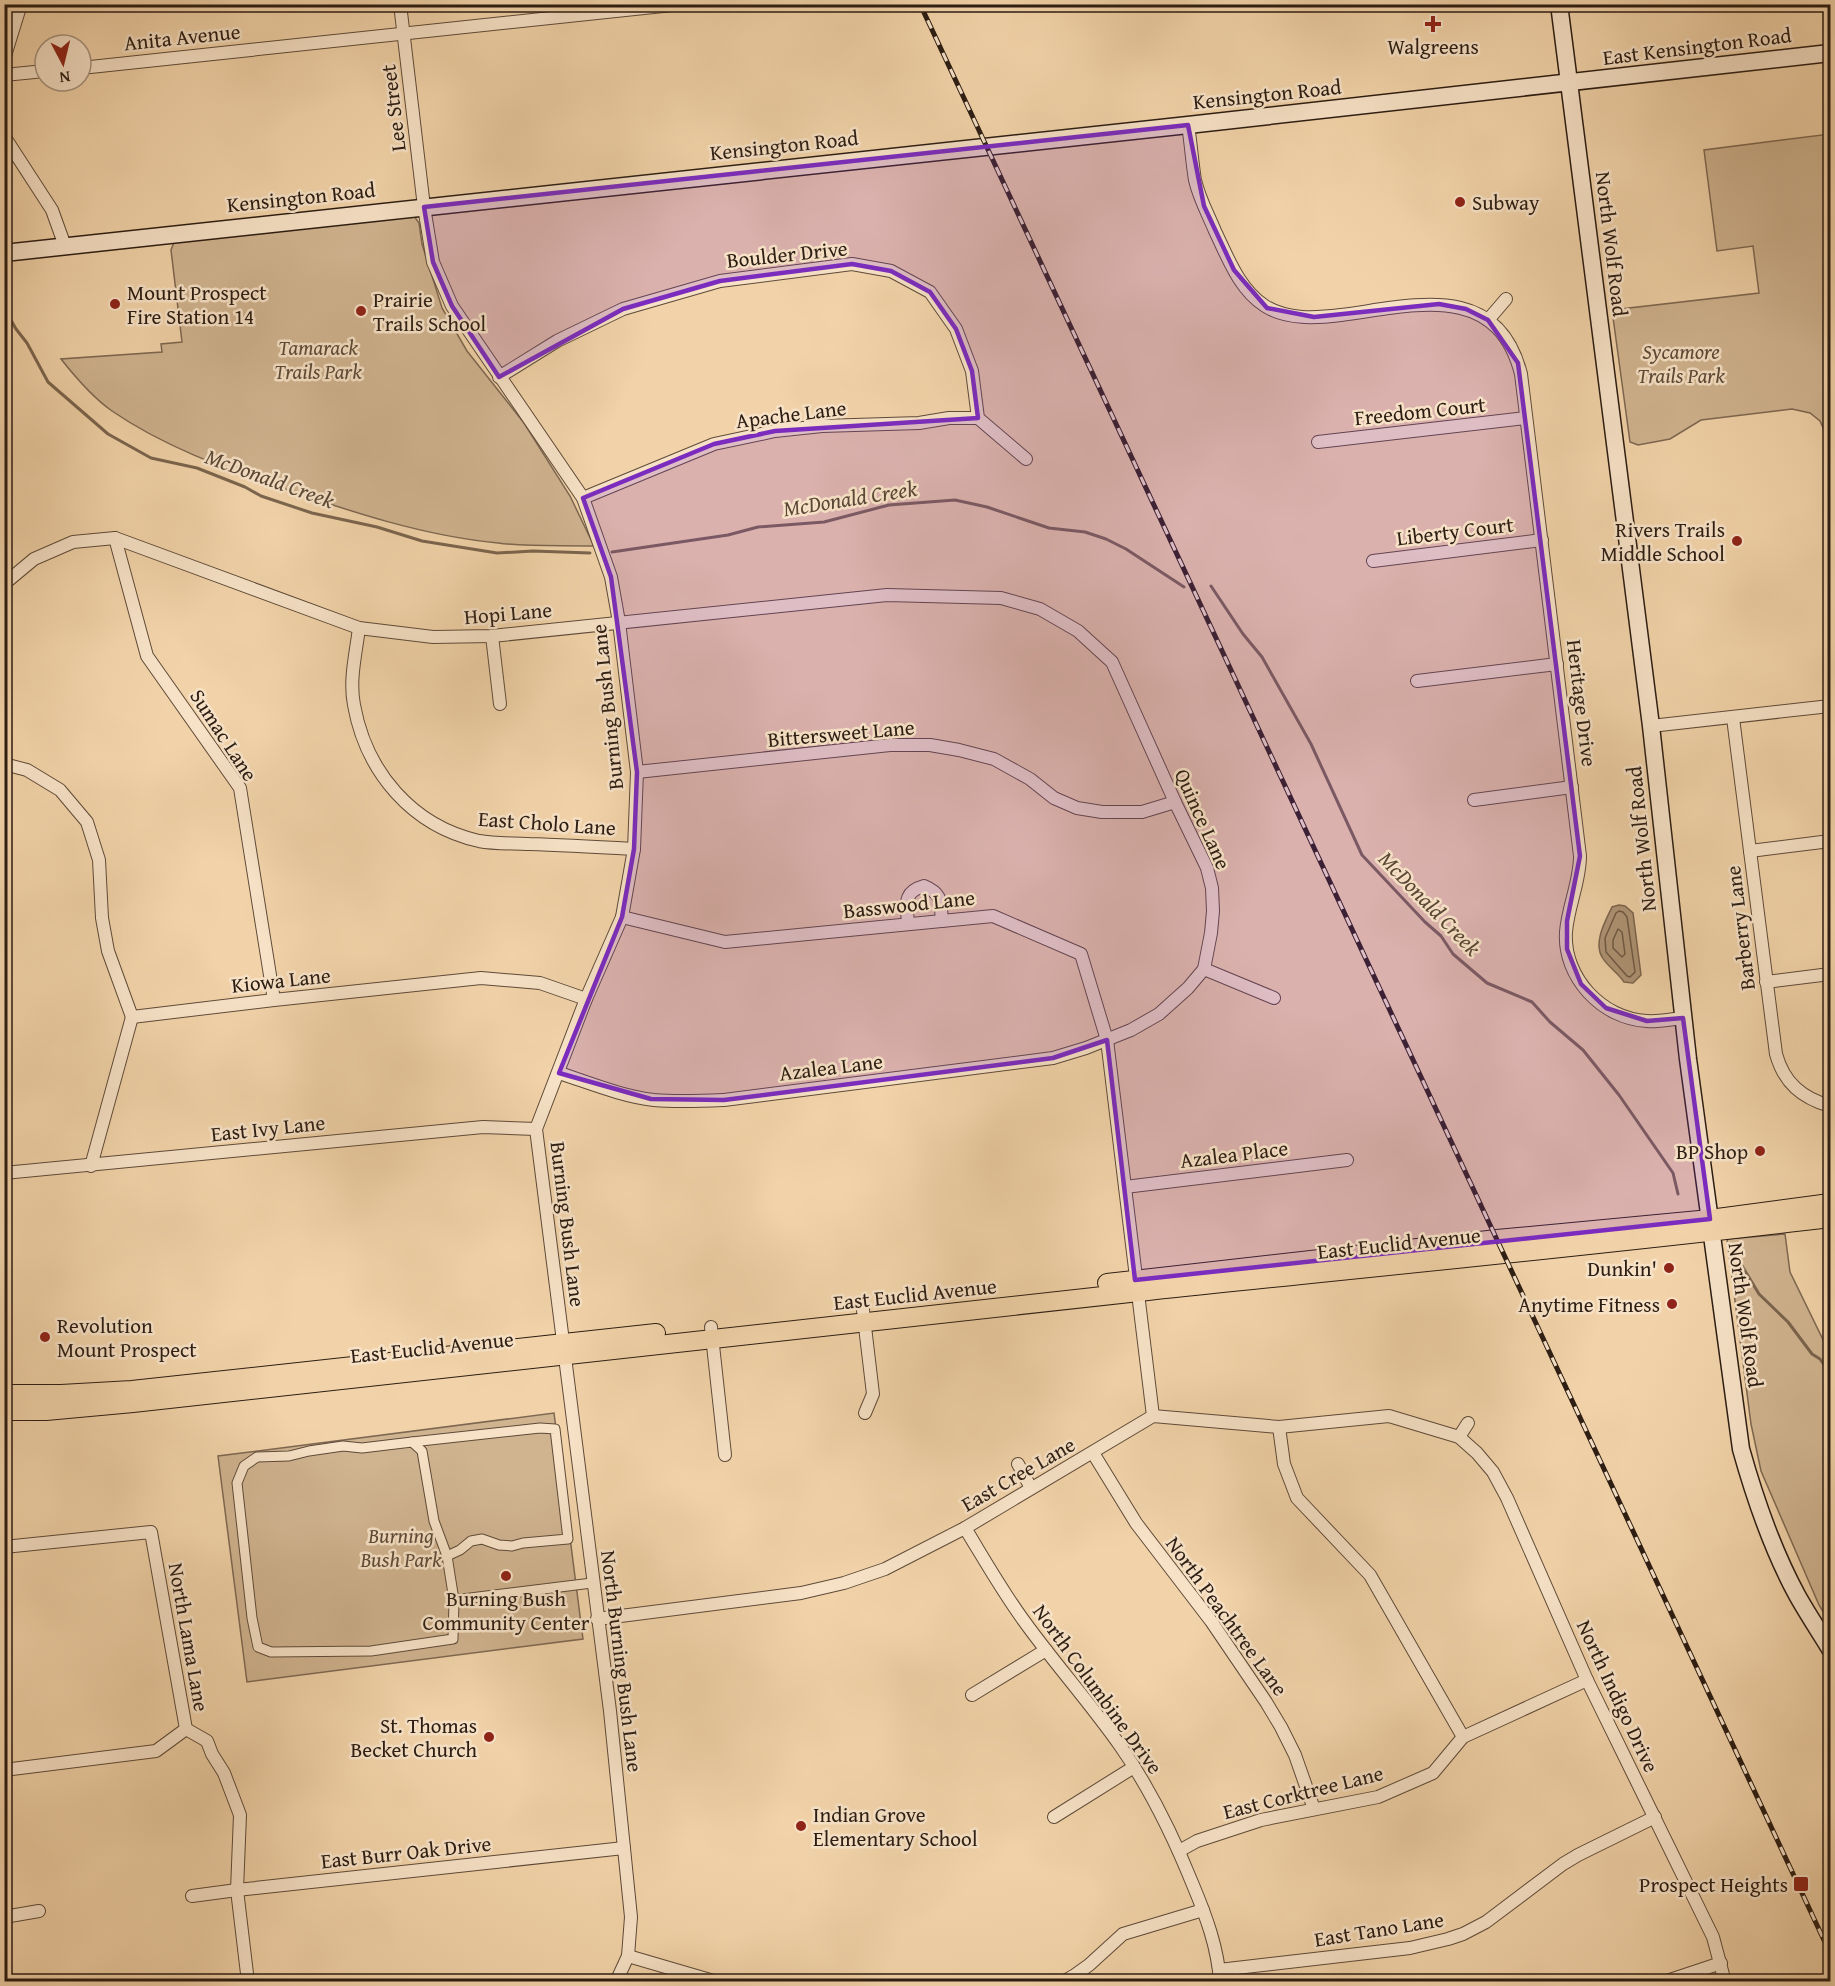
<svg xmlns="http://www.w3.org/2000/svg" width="1835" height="1986" font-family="'Gentium Book Plus',serif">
	<rect width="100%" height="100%" fill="#f2d3a9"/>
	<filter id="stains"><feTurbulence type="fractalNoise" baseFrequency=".00333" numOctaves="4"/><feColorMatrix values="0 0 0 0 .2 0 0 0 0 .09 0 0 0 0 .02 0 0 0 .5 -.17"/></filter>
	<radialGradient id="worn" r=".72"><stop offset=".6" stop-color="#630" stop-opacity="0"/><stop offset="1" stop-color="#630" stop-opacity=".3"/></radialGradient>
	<g fill="#d0b490" stroke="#7e6852" stroke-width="1.5">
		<path d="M1830,134v298l-6,-2 -4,-9 -10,-8 -18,-4 -91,11 -31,19 -32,6 -8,-3 -18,-132 147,-17 -6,-47 -36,5 -13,-101z"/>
		<path d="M414,216l5,7 3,21 20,64 25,43 57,72 46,73 24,50c-32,-1 -65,1 -96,-3 -74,-7 -146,-31 -216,-55 -59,-20 -119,-42 -170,-77 -20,-14 -36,-33 -51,-52l101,-7 -1,-8 21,-2 -11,-92 3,-8z"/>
		<path d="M1785,1234l5,38 40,82v269l-11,-18 -58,-134 -10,-47 -24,-185z"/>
		<path d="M554,1413l29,226 -336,43 -29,-226z"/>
	</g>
	<path fill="#af9576" stroke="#7b654e" stroke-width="1.5" d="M1619,905l6,1 8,7 8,62 -8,8 -9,-1c-6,-9 -17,-16 -22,-25 -9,-15 4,-37 10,-50z"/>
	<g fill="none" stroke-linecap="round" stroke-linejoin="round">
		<g stroke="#6e5944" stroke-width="1.5">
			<path d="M1619,911l4,1 4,5 8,55 -5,5 -3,-1 -21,-24 -1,-14 11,-25z"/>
			<path d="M1618,929l4,3 3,22 -3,3 -9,-9v-8z"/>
		</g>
		<g stroke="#7b654e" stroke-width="3">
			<path d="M4,308l12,21 11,14 21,39 60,52 43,24 46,10 48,19 16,9 51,17 65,14 45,14 75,12 36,-2 57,2"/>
			<path d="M612,552l116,-17 30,-8 66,-5 65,-17 66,-5 32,7 62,21 36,4 21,7 20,10 58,38"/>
			<path d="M1211,586l32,48 19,23 49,87 51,111 63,67 16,14 12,18 34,29 45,19 18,20 33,28 36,45 54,78 5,21"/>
			<path d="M1736,1256l23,38 29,28 24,32 8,5 10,14"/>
		</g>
		<g stroke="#5e4a38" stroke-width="11">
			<g id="pedestrian">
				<path d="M412,1442l128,-14 15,1 13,110 -45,4 -11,3 -13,-1 -17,-6 -11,2 -11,9 -13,6"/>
				<path d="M454,1600l-7,-44 -13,-35 -12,-70 -10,-9 -50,6 -19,-2 -34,5 -20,5 -32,1 -13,9 -7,17 15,135 6,29 13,5 100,-1 82,-12 1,-39 138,-17"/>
			</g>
		</g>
		<g stroke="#5e4a38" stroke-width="14">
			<g id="minor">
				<path d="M400,4l24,203 9,55 19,44 131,192 28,79 8,45 18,150 -3,77 -12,68 -36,82 -50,130 74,582 21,206 -3,39 -12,26"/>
				<path d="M4,59l17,-55"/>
				<path d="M81,68l601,-64"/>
				<path d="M4,75l41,-4"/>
				<path d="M1188,125c3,19 4,37 7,55 4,18 13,34 20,51 13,27 24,58 50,75 22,14 51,12 76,9 71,-9 156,-35 180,59l59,482c0,26 -12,50 -14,76 -3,45 36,87 81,89 12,1 24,-2 36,-3"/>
				<path d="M4,136l48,74 13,36"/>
				<path d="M1488,320l18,-21"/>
				<path d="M499,377l58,-36 66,-32 97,-28 132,-17 39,7 39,21 26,37 16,42 6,47 48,41"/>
				<path d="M1318,442l208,-24"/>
				<path d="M583,498l131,-54 61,-13 47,-5 97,-3 30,-5h29"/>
				<path d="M115,538l32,118 93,132 34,212"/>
				<path d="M1373,561l169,-21"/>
				<path d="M4,584l30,-25 39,-17 42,-4 244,90 74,9 59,-1 395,-41 114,3 39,11 38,22 34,31 63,140 32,66 5,20 1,23 -2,22 -7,36 -16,19 -29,26 -28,16 -45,18 -33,10 -329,42c-24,1 -47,2 -70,0 -33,-4 -64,-17 -95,-27"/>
				<path d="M359,628c-3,25 -10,52 -5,77 12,67 58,121 125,136 16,3 34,2 50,3 35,1 70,3 105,5"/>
				<path d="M492,636l8,68"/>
				<path d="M1417,681l140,-17"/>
				<path d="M1733,718l43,336c8,29 26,44 54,52"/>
				<path d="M1651,726l179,-20"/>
				<path d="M4,764l23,6 33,20 27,32 12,38 3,58 6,33 24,66"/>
				<path d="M637,772l253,-27h40l29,5 35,9 36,20 24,19 23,10 25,4h40l33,-10"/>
				<path d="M1474,800l98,-13"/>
				<path d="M1750,851l80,-10"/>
				<path d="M622,917l103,25 268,-26 88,38 26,86 46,376"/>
				<path d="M908,924c-1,-19 -6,-32 16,-38 19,8 16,16 18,35"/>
				<path d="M1204,969l70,29"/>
				<path d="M1766,982l64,-8"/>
				<path d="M132,1017l142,-17 207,-22 59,5 46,16"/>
				<path d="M91,1166l41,-149"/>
				<path d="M4,1173l479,-46 53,2"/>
				<path d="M1125,1187l222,-27"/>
				<path d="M863,1310l10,84 -8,19"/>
				<path d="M711,1327l14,128"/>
				<path d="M1279,1427l5,37 13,34 73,77 93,162"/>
				<path d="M1459,1437l9,-14"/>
				<path d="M1093,1453l43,70 75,98 55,81 15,25 14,28 19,54"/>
				<path d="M1018,1464l13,24"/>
				<path d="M965,1528c19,31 37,63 59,93 31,43 67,83 97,126 30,43 53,91 72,138 13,31 25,63 27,97"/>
				<path d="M4,1547l147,-15 35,197 21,12 5,13 12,19 16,42 -3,75 11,92"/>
				<path d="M597,1619l204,-26 43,-10 41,-14 80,-41 188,-112 126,11 110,-11 70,21 18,16 16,19 14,26 80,182 126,257 12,45"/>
				<path d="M972,1695l74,-45"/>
				<path d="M4,1770l152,-19 30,-22"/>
				<path d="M1054,1817l80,-50"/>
				<path d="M1179,1851l18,-10 64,-21 117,-23 55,-24 30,-36 124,-57"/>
				<path d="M192,1896l45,-6 387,-42"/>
				<path d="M4,1917l35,-6"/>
				<path d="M628,1956l89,26"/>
				<path d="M1219,1970l191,-22 38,-9 15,-5 23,-12 77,-58 15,-9 77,-38"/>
				<path d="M1063,1982l12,-7 14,-10 34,-31 80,-24"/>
				<path d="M1664,1982l57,-19"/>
			</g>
		</g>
		<g stroke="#2c1d13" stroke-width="19">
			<g id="secondary">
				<path d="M1559,4l92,722 37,333 53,390c14,50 31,100 56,146 10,18 22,36 33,54"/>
				<path d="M4,253l1184,-128 642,-72"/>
			</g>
		</g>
		<g stroke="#2c1d13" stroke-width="20">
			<g id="primary">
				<path d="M1107,1283l390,-44 213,-20 120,-16"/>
				<path d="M4,1394h57l71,-4 524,-57"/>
				<path d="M4,1411h42l87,-8c338,-37 676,-76 1015,-112 227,-24 455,-46 682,-73"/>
			</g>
		</g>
		<use href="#pedestrian" stroke="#f7e2c7" stroke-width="9"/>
		<use href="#minor" stroke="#f7e2c7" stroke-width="12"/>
		<use href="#secondary" stroke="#f7e2c7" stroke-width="16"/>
		<use href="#primary" stroke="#f2d3a9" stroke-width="18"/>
		<g stroke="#2c1d13" stroke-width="5">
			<path id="rail" d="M920,4l910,1949"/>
		</g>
		<use href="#rail" stroke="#f7e2c7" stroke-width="3" stroke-dasharray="9" stroke-linecap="butt"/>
	</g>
	<path fill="#7b2cbf" fill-opacity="0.2" stroke="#7b2cbf" stroke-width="4.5" stroke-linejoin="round" d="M1188,125l16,81 30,64 33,38 47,9 125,-13 27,5 22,11 30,43 62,493 -13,65v28l14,35 25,24 41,13 36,-3 27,201 -575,61 -28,-240 -54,18 -329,42 -73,-1 -92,-26 63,-156 12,-68 3,-77 -26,-195 -28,-79 131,-54 61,-13 203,-13 -6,-47 -16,-42 -26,-37 -39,-21 -39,-7 -132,17 -97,28 -124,68 -47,-71 -19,-44 -9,-55z"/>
	<g fill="#8f2418" stroke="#f7e2c7" stroke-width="2">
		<path d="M1430 15h6v6h6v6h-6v6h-6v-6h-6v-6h6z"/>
		<circle cx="1460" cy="202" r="6"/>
		<circle cx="115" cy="304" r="6"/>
		<circle cx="361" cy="311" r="6"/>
		<circle cx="1737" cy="541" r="6"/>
		<circle cx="1760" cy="1151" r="6"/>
		<circle cx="1669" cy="1268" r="6"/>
		<circle cx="1672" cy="1304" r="6"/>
		<circle cx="45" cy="1337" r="6"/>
		<circle cx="506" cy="1576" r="6"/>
		<circle cx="489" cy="1737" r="6"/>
		<circle cx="801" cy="1826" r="6"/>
		<rect x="1793" y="1876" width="16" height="16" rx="3"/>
	</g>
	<g text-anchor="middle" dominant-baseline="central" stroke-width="5" stroke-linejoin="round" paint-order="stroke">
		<g font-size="21" fill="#2c1d13" stroke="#f7e2c7">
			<text transform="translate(182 37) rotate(-6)">Anita Avenue</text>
			<text transform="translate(1697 46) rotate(-7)">East Kensington Road</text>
			<text transform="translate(1267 94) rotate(-6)">Kensington Road</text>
			<text transform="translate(393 108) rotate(-97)">Lee Street</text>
			<text transform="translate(784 145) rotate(-6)">Kensington Road</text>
			<text transform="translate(301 197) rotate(-6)">Kensington Road</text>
			<text transform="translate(1612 244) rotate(83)">North Wolf Road</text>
			<text transform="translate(787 254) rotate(-6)">Boulder Drive</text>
			<text transform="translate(1420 411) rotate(-6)">Freedom Court</text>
			<text transform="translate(791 414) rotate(-7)">Apache Lane</text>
			<text transform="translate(1455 531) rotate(-7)">Liberty Court</text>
			<text transform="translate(508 613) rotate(-5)">Hopi Lane</text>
			<text transform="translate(1582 703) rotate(83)">Heritage Drive</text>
			<text transform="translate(607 707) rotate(-96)">Burning Bush Lane</text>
			<text transform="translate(841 733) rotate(-5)">Bittersweet Lane</text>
			<text transform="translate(224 735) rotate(57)">Sumac Lane</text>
			<text transform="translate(1203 819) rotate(66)">Quince Lane</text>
			<text transform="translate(547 823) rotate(4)">East Cholo Lane</text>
			<text transform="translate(1641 839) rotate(-96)">North Wolf Road</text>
			<text transform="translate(909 904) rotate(-6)">Basswood Lane</text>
			<text transform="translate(1740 928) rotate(-97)">Barberry Lane</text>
			<text transform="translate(281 980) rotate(-6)">Kiowa Lane</text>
			<text transform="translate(831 1067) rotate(-7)">Azalea Lane</text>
			<text transform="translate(268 1128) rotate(-6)">East Ivy Lane</text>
			<text transform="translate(1234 1154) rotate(-7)">Azalea Place</text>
			<text transform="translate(568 1224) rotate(83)">Burning Bush Lane</text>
			<text transform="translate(1399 1243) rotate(-6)">East Euclid Avenue</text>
			<text transform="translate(915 1294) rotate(-6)">East Euclid Avenue</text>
			<text transform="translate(1746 1315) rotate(82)">North Wolf Road</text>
			<text transform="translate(432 1347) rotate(-6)">East Euclid Avenue</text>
			<text transform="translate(1018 1474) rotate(-30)">East Cree Lane</text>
			<text transform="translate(1227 1616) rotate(54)">North Peachtree Lane</text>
			<text transform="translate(189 1637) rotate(80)">North Lama Lane</text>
			<text transform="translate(622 1661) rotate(83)">North Burning Bush Lane</text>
			<text transform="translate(1098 1689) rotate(54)">North Columbine Drive</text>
			<text transform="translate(1618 1696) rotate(65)">North Indigo Drive</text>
			<text transform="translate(1303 1792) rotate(-14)">East Corktree Lane</text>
			<text transform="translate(406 1852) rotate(-6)">East Burr Oak Drive</text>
			<text transform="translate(1379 1929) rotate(-9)">East Tano Lane</text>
		</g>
		<g font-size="21" fill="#2c1d13" stroke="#f7e2c7" text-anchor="end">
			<text x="1433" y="46" text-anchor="middle">Walgreens</text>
			<text x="1472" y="202" text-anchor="start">Subway</text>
			<text x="127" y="292" text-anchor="start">Mount Prospect<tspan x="127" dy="24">Fire Station 14</tspan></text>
			<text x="373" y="299" text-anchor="start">Prairie<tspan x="373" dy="24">Trails School</tspan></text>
			<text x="1725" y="529">Rivers Trails<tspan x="1725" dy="24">Middle School</tspan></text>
			<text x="1748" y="1151">BP Shop</text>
			<text x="1657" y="1268">Dunkin'</text>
			<text x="1660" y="1304">Anytime Fitness</text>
			<text x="57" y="1325" text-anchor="start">Revolution<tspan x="57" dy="24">Mount Prospect</tspan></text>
			<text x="506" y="1598" text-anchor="middle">Burning Bush<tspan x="506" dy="24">Community Center</tspan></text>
			<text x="477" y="1725">St. Thomas<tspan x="477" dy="24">Becket Church</tspan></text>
			<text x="813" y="1814" text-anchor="start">Indian Grove<tspan x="813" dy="24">Elementary School</tspan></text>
			<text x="1788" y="1884">Prospect Heights</text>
		</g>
		<g font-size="21" font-style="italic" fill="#5d4a38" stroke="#f7e2c7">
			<text x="318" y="347">Tamarack<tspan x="318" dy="24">Trails Park</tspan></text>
			<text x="1681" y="351">Sycamore<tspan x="1681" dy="24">Trails Park</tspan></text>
			<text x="401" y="1535">Burning<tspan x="401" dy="24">Bush Park</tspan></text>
		</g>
		<g font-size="22" font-style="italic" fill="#5a4736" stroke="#f7e2c7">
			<text transform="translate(270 478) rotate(20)">McDonald Creek</text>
			<text transform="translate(850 498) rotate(-9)">McDonald Creek</text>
			<text transform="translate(1430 903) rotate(46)">McDonald Creek</text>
		</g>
	</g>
	<rect width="1835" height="1986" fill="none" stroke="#f2d3a9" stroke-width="24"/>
	<rect x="6" y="6" width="1823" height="1974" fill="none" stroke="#2c1d13" stroke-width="3"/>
	<rect x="12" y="12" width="1811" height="1962" fill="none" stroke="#2c1d13" stroke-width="1.5"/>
	<g transform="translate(63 63) rotate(173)"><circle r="28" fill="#f7e2c7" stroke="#a6937f" stroke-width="1.5"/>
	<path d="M0-4.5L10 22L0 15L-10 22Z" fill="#8f2418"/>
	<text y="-9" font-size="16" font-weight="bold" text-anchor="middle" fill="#2c1d13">N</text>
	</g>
	<rect width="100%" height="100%" filter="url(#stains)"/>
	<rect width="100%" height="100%" fill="url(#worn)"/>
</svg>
